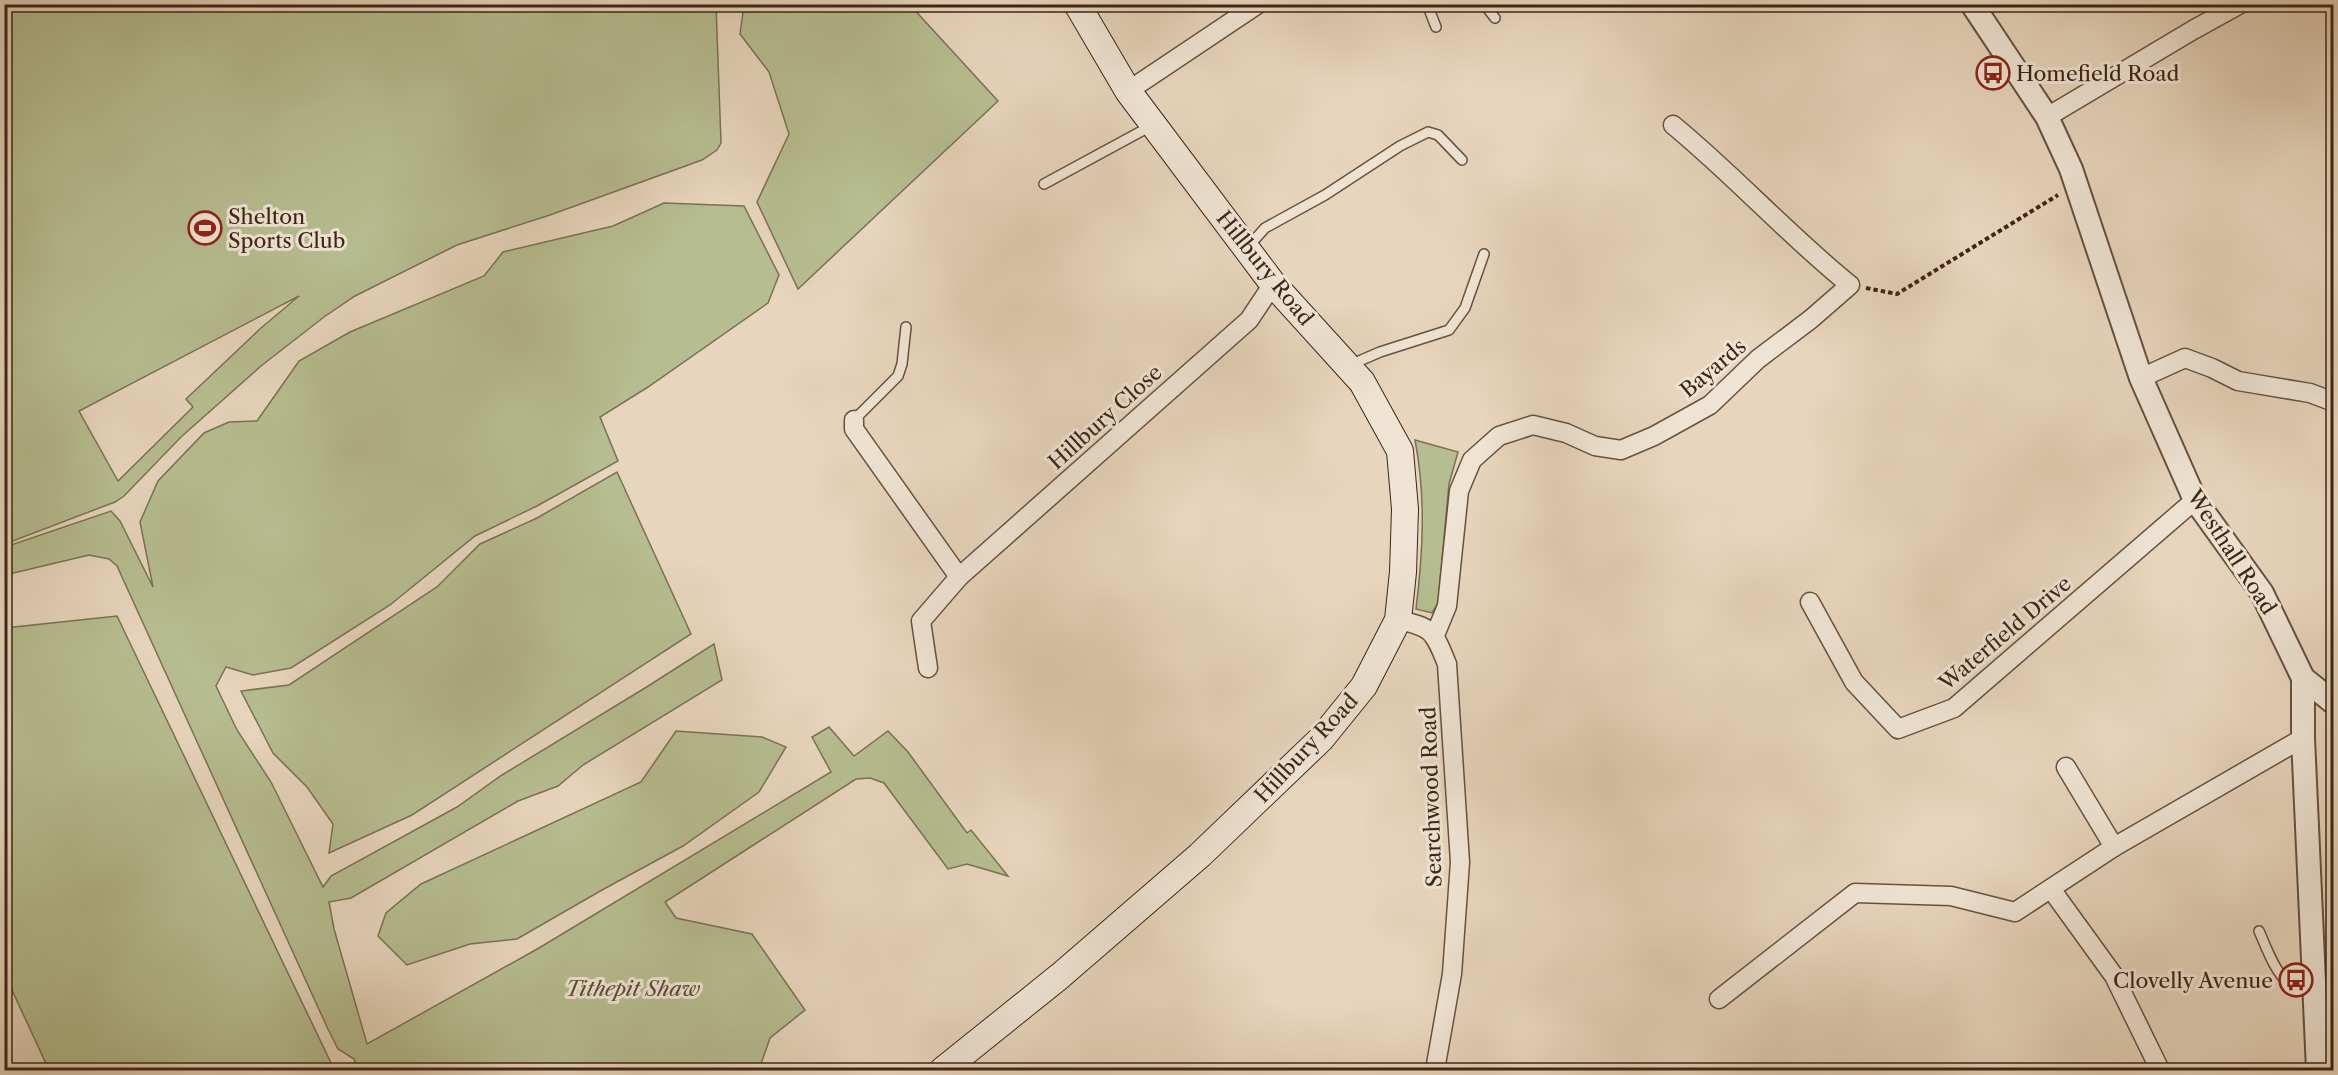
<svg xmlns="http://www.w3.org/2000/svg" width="2338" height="1075" font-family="'Libre Caslon Text',serif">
	<rect width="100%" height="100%" fill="#e7d5bd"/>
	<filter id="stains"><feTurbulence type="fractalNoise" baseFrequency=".00333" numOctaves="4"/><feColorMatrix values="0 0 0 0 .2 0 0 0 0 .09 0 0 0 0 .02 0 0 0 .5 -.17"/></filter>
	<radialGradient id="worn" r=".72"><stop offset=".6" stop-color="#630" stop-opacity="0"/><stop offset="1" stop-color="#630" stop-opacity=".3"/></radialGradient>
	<g fill="#b6bd90" stroke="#797253" stroke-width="1.5" fill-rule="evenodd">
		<path d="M898,4l3,4 4,-3h5l88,96 -200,188 -41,-87 32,-68 -20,-62 -29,-38 4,-29z"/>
		<path d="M4,5h712l5,138 -4,7 -15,10 -152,55 -93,30 -102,51 -31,21 -63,49 -80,71 -57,59 -9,6 -110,42zM299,296l-38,32 -75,71 7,8 -75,74 -39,-70z"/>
		<path d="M664,203l80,3 35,69 -11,28 -120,84 -48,30 18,44 -81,45 -62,30 -85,69 -99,63 -38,7 -27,-8 -10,19 21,44 34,52 52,105 8,-11 126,-69 45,-32 143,-87 69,-44 8,36 -139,85 -25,21 -40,15 -167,97 -22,4 5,27 33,115 172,-96 292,-176 -19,-35 17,-10 25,29 34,-25 20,21 59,81 4,-3 37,46 -41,-12 -19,5 -64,-86 -14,-5 -14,1 -191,123 11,16 76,16 53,76 -35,28 -11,32h-401l-4,-11 -16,-10 -11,-22 -210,-461 -8,-7 -20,-4 -84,20v-28l106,-36 9,10 33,66 -13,-65 18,-41 46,-48 25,-11 28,-1 42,-60 51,-29 134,-56 19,-24 110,-26z"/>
		<path d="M1415,440l43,12 -9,32 -11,119 -6,10 -16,-4c7,-57 10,-112 -1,-169z"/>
		<path d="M617,472l74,162 -279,181 -83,38 4,-29 -26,-37 -34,-34 -32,-62 48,-6 148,-98 43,-43 57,-26z"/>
		<path d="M117,616l214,447 -12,7h-270l-44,-95v-347z"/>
		<path d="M676,731l86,6 24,10 -27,45 -76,54 -81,44 -85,49 -47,5 -63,21 -29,-29 8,-23 35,-29 220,-102z"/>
	</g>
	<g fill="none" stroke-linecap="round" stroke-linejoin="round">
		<g stroke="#675240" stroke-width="12">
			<g id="service">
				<path d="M1427,4l9,23"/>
				<path d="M1484,4l11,14"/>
				<path d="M1044,184l107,-58"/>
				<path d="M1248,247l17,-19 60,-33 75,-49 28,-14 10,3 24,25"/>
				<path d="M1350,365l30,-13 69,-22 16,-22 19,-54"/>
				<path d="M854,420l44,-44 4,-12 4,-37"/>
				<path d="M2259,931c6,13 16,42 28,50 7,5 19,4 28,5"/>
			</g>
		</g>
		<g stroke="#675240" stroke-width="21">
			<g id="minor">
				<path d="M1128,91l130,-87"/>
				<path d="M2047,117l146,-87 47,-26"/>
				<path d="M2141,378l44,-20 27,10 26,13 72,12 24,9"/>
				<path d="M854,420v9l105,148"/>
				<path d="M1810,602l44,80 44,47 56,-21 241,-208"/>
				<path d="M1398,620c35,7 36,12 49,44l13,198 -8,112 -17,96"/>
				<path d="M1435,635l12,-29 12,-115 13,-31 27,-24 34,-11 33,8 29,13 26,4 33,-14 56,-31 48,-46 53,-40 39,-34c-62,-50 -116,-110 -177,-160"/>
				<path d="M928,668l-7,-47 38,-44 290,-257 24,-36"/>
				<path d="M2066,767l48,80"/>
				<path d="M2051,889l63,87 46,94"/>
				<path d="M1719,999l136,-106 96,3 64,16 99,-65 189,-109"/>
			</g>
		</g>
		<g stroke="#675240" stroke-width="26">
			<g id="tertiary">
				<path d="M1972,4l75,113 24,52 70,209 54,122 67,93 41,85v60l15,332"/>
				<path d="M2303,678l31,25"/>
			</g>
		</g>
		<g stroke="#3c2616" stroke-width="28">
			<path id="secondary" d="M943,1070l117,-94 140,-121 121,-116 43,-53 34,-66 5,-48 2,-63 -5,-58 -38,-69 -89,-98 -145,-193 -51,-87"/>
		</g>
		<path stroke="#3c2616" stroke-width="4" stroke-dasharray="4.5 3" stroke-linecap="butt" d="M1866,288l31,6 161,-99"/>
		<use href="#service" stroke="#efe4d4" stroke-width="9"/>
		<use href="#minor" stroke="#efe4d4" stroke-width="18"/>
		<use href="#tertiary" stroke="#efe4d4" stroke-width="22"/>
		<use href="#secondary" stroke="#efe4d4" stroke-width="26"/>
	</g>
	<defs>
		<g id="bus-ring" transform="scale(1.725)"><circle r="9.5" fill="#efe4d4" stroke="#8f2418" stroke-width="1.5"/><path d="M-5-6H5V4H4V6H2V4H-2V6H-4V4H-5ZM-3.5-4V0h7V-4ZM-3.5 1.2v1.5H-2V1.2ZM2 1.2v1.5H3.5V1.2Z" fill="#8f2418"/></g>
		<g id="stadium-ring" transform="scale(1.725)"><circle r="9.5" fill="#efe4d4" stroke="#8f2418" stroke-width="1.5"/><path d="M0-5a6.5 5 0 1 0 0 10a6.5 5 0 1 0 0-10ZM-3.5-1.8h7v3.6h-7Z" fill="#8f2418"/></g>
	</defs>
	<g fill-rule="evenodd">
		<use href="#bus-ring" x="1993" y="73"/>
		<use href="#stadium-ring" x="205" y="228"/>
		<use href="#bus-ring" x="2296" y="980"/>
	</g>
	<g text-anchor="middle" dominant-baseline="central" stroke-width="6" stroke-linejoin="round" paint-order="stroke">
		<g font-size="21" fill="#3c2616" stroke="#efe4d4" text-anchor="start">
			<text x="2016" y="73">Homefield Road</text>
			<text x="228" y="216">Shelton<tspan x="228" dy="24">Sports Club</tspan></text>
			<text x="2273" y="980" text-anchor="end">Clovelly Avenue</text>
		</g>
		<g font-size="21" fill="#3c2616" stroke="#efe4d4">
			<text transform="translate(1265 268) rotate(51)">Hillbury Road</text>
			<text transform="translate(1713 368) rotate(-40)">Bayards</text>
			<text transform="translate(1105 417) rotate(-42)">Hillbury Close</text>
			<text transform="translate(2232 552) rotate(57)">Westhall Road</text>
			<text transform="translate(2005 633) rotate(-40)">Waterfield Drive</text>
			<text transform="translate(1306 748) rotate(-47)">Hillbury Road</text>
			<text transform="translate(1431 797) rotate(-92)">Searchwood Road</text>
		</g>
		<g font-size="21" font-style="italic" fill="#5a4c34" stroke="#efe4d4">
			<text x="633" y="988">Tithepit Shaw</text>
		</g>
	</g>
	<rect width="2338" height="1075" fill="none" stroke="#e7d5bd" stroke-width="24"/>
	<rect x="6" y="6" width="2326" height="1063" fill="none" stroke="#3c2616" stroke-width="3"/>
	<rect x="12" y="12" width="2314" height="1051" fill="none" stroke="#3c2616" stroke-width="1.5"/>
	<rect width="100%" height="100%" filter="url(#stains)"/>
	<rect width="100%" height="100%" fill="url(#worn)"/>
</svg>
